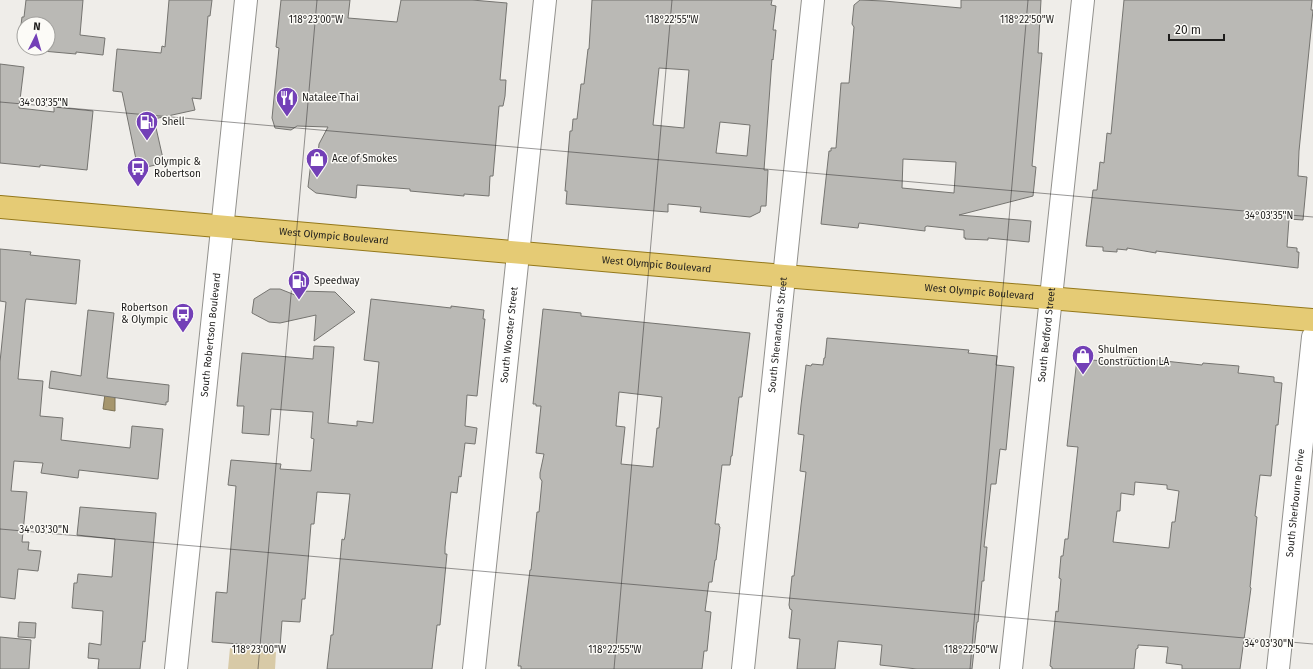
<svg xmlns="http://www.w3.org/2000/svg" width="1313" height="669" font-family="'Fira Sans',sans-serif">
	<rect width="100%" height="100%" fill="#efede9"/>
	<path fill="#d8caa7" d="M230,648l46,4 -1,17h-47z"/>
	<path fill="#a6966d" stroke="#7d7255" d="M107,379l8,17v15l-12,-2z"/>
	<g fill="#bab9b5" stroke="#757470" fill-rule="evenodd">
		<path d="M26,0h57l-3,35 25,3 -2,17 -27,-3v2l-45,-4 1,-2h16v-24h-24v10l-4,-1 2,-16h2z"/>
		<path d="M169,0h43l-2,16h-2l-7,83 -9,-1 3,12 -41,9 10,44 -26,6 -16,-77 -9,-1 4,-42 44,4 1,-7 3,1z"/>
		<path d="M281,0h69l-2,18 49,4 4,-22h71l35,3 -7,77h6l-1,16 -2,10h-4l-6,70h-3l-1,20 -25,-2v2l-54,-5v-2l-53,-4 -1,13 -40,-5 -8,-6 3,-25 7,-7 1,-11 9,-17 -31,-1 -6,4 -16,-2 -3,-10 7,-70 -3,-1z"/>
		<path d="M592,0h180l-1,5 5,1 -3,24h3l-3,30 -1,-1 -8,111h4l-2,36h-5l-1,6 -10,5 -50,-5 1,-5 -33,-3v8l-102,-8 1,-13h-2l5,-60h2l1,-12h4l4,-35h3l4,-35h1zM659,68l30,2 -5,58 -31,-3zM720,122l30,3 -3,31 -31,-3z"/>
		<path d="M860,0l24,1 77,7v-8h80l-3,53h4l-10,113 4,1 -3,29 -74,19 72,6 -2,21 -41,-4v2l-23,-1 1,-1h-2v-8l-37,-4 -2,1v4l-66,-8 -1,5 -37,-4 8,-73h2v-3h5l5,-65h8l5,-56 -2,-3 2,-19zM903,159l53,3 -2,31 -52,-5z"/>
		<path d="M1124,0h188l-1,10h2l-14,141 -1,25 9,1 -4,43 -14,-1 -2,28 10,1v4h2l-1,16 -142,-17v2l-29,-5v2l-10,-1v3l-14,-1v-4l-17,-1 7,-56h4l3,-28 4,1 3,-30 4,1z"/>
		<path d="M0,64l24,3 -5,41 35,4v-5l39,4 -6,59 -47,-5v2l-40,-4z"/>
		<path d="M0,249l31,3 -1,3 50,5 -4,44 -50,-5 -1,4 -7,76 25,2 -3,35 23,2 -2,22 69,8 2,-22 31,3 -5,50 -79,-9 -1,8 -37,-5 2,-10 -29,-2 -3,30 16,1 -5,50h7l-1,8 13,1 -3,20 -20,-2 -3,30 -15,-2v-235l6,-60 -6,-1z"/>
		<path d="M270,289h10l20,8v-6l35,1 20,20 -41,29 2,-26 -36,8 -11,-1 -17,-9 2,-14z"/>
		<path d="M371,299l80,9v-2l33,4 -1,9h2l-8,77 -10,-1 -2,31 12,2 -2,16 -10,-1 -4,34 -2,-1 -2,17 -6,-1 -6,55v7h2l-7,71h-3l-5,44h-105l4,-34h2l9,-96 2,1 1,-3 5,-43 -33,-2 -3,32h-3l-6,75h-3l-2,23 -18,-1 -2,26 -68,-5 4,-50 11,1 9,-107 -8,-1 3,-25 50,4 -1,5 31,2 3,-32 -3,-1 2,-26 -42,-3 -2,26 -27,-2 2,-27h-7l5,-53 71,6 1,-13 20,1 -6,76 29,3v-5l16,2 6,-61 -15,-2z"/>
		<path d="M543,309l38,4v3l169,17 -8,64h-3l-7,59h-1l-1,9h-8l-7,59h4v2l1,1 -4,33h-1l-3,22h-3l-4,29 6,1 -4,39h-3l-2,18h-181v-3h-3l12,-96h1l6,-58h2l3,-31 -2,-3v-5l4,-19 -8,-1 5,-47h-5v-2h-3zM619,392l43,5 -3,31h-2l-4,39 -32,-3 4,-37 -9,-1z"/>
		<path d="M88,310l26,3 -7,65 62,7 -1,17h-2v3l-117,-17 2,-17 30,5z"/>
		<path d="M827,338l142,12 -1,3 29,3 -1,9 18,2 -8,83 -6,-1 -4,35h-5l-7,63h3l-3,31v3h-2l-4,41h-1l-5,47h-55l-37,-4 2,-20 -44,-4 -3,28h-38l3,-30 -11,-1 3,-28 -2,-1 -1,-4 3,-29h2l12,-104 -6,-1 4,-36 -6,-1 3,-29 5,-40 5,1 1,-2 11,1 1,-7h1z"/>
		<path d="M1127,357l75,8 1,-2 36,3 -1,7 36,4v5l8,1 -4,42h-2l-5,51 -11,-1 -5,41 2,1 -7,70 1,1 -11,81h-58v-4l-16,-2 2,-16 -30,-2v3l-2,1 -2,20h-82v-2l-2,-1 6,-55 2,1 3,-33 -2,-1 2,-22h2l2,-17h3l10,-92 -11,-1 10,-87 42,3 1,-4h7zM1135,482l32,3v4l12,2 -4,31h-3l-3,26 -56,-6 4,-31h3l1,-18 13,2z"/>
		<path d="M80,507l76,6v2l-11,127 -2,-1 -3,28h-42l1,-10 -11,-1 1,-15 12,2 2,-34 -31,-3 2,-25h3l1,-9 34,3 3,-38 -38,-4z"/>
		<path d="M19,622l17,1 -1,15 -17,-1z"/>
		<path d="M0,637l31,3 -2,29h-29z"/>
	</g>
	<g fill="none" stroke-linecap="round" stroke-linejoin="round">
		<g stroke="#92918d" stroke-width="24">
			<g id="minor">
				<path id="s1" d="M474,669l71,-669"/>
				<path id="s2" d="M743,669l70,-669"/>
				<path id="s3" d="M1011,669l72,-669"/>
				<path id="s4" d="M1278,669l35,-332"/>
			</g>
		</g>
		<g stroke="#92918d" stroke-width="24">
			<g id="secondary">
				<path id="s5" d="M176,669l70,-669"/>
			</g>
		</g>
		<g stroke="#94781a" stroke-width="24">
			<g id="primary">
				<path id="s6" d="M0,207l784,69 529,44"/>
			</g>
		</g>
		<use href="#minor" stroke="#fff" stroke-width="22"/>
		<use href="#secondary" stroke="#fff" stroke-width="22"/>
		<use href="#primary" stroke="#e5cb75" stroke-width="22"/>
	</g>
	<path fill="none" stroke="#1e1d1c" stroke-width="1" stroke-opacity="0.45" d="M0,102l1313,115M0,529l1313,115M258,669l59,-669M614,669l58,-669M970,669l58,-669"/>
	<defs>
		<g id="restaurant-pin" transform="scale(1.15)"><path d="M0 17L-7.5 6A9.5 9.5 0 1 1 7.5 6Z" fill="#7340b7" stroke="#fcfbf7"/><path d="M-5-6h1v4h1v-4h1v4h1v-4h1v5L-1.5 .5V6h-2V.5L-5-1ZM5-6V6H3V1.5H1.5Q1.5-4 5-6Z" fill="#fff"/></g>
		<g id="fuel-pin" transform="scale(1.15)"><path d="M0 17L-7.5 6A9.5 9.5 0 1 1 7.5 6Z" fill="#7340b7" stroke="#fcfbf7"/><path d="M-5.5-6h7V0h2V4h1.3V-2.5L3-4.5l.8-.8L6-3V5H2.5V1h-1V6h-7ZM-4.2-4.7v3.2H.2V-4.7Z" fill="#fff"/></g>
		<g id="shop-pin" transform="scale(1.15)"><path d="M0 17L-7.5 6A9.5 9.5 0 1 1 7.5 6Z" fill="#7340b7" stroke="#fcfbf7"/><path d="M-5-2.5h2.3a2.7 3.5 0 0 1 5.4 0H5L5.5 6h-11ZM-1.5-2.5h3a1.5 2.3 0 0 0-3 0Z" fill="#fff"/></g>
		<g id="bus-pin" transform="scale(1.15)"><path d="M0 17L-7.5 6A9.5 9.5 0 1 1 7.5 6Z" fill="#7340b7" stroke="#fcfbf7"/><path d="M-5-6H5V4H4V6H2V4H-2V6H-4V4H-5ZM-3.5-4V0h7V-4ZM-3.5 1.2v1.5H-2V1.2ZM2 1.2v1.5H3.5V1.2Z" fill="#fff"/></g>
	</defs>
	<g fill-rule="evenodd">
		<use href="#restaurant-pin" x="287" y="98"/>
		<use href="#fuel-pin" x="147" y="122"/>
		<use href="#shop-pin" x="317" y="159"/>
		<use href="#bus-pin" x="138" y="168"/>
		<use href="#fuel-pin" x="299" y="281"/>
		<use href="#bus-pin" x="183" y="314"/>
		<use href="#shop-pin" x="1083" y="356"/>
	</g>
	<g text-anchor="middle" dominant-baseline="central" stroke-width="3" stroke-linejoin="round" paint-order="stroke">
		<g font-size="10" fill="#1e1d1c" stroke="#fcfbf7" text-anchor="start">
			<text x="302" y="98">Natalee Thai</text>
			<text x="162" y="122">Shell</text>
			<text x="332" y="159">Ace of Smokes</text>
			<text x="154" y="162">Olympic &amp;<tspan x="154" dy="12">Robertson</tspan></text>
			<text x="314" y="281">Speedway</text>
			<text x="168" y="308" text-anchor="end">Robertson<tspan x="168" dy="12">&amp; Olympic</tspan></text>
			<text x="1098" y="350">Shulmen<tspan x="1098" dy="12">Construction LA</tspan></text>
		</g>
		<g font-size="10" fill="#1e1d1c" stroke="#fcfbf7">
			<text stroke="none"><textPath href="#s6" startOffset="335">West Olympic Boulevard</textPath></text>
			<text stroke="none"><textPath href="#s6" startOffset="659">West Olympic Boulevard</textPath></text>
			<text stroke="none"><textPath href="#s6" startOffset="983">West Olympic Boulevard</textPath></text>
			<text stroke="none"><textPath href="#s5" startOffset="336">South Robertson Boulevard</textPath></text>
			<text stroke="none"><textPath href="#s3" startOffset="336">South Bedford Street</textPath></text>
			<text stroke="none"><textPath href="#s1" startOffset="336">South Wooster Street</textPath></text>
			<text stroke="none"><textPath href="#s2" startOffset="336">South Shenandoah Street</textPath></text>
			<text stroke="none"><textPath href="#s4" startOffset="167">South Sherbourne Drive</textPath></text>
		</g>
	</g>
	<g font-size="10" text-anchor="middle" fill="#1e1d1c" stroke="#fcfbf7" stroke-width="3" stroke-linejoin="round" paint-order="stroke">
		<text x="316" y="23">118°23'00"W</text>
		<text x="672" y="23">118°22'55"W</text>
		<text x="1027" y="23">118°22'50"W</text>
		<text x="44" y="106">34°03'35"N</text>
		<text x="1269" y="219">34°03'35"N</text>
		<text x="44" y="533">34°03'30"N</text>
		<text x="1269" y="647">34°03'30"N</text>
		<text x="259" y="653">118°23'00"W</text>
		<text x="615" y="653">118°22'55"W</text>
		<text x="971" y="653">118°22'50"W</text>
	</g>
	<g transform="translate(36 36) rotate(5)"><circle r="19" fill="#fcfbf7" stroke="#a3a29f"/>
	<path d="M0-3L7 15L0 10L-7 15Z" fill="#7340b7"/>
	<text y="-6" font-size="11" font-weight="bold" text-anchor="middle" fill="#1e1d1c">N</text>
	</g>
	<path d="M1169 34v6h55v-6" fill="none" stroke="#1e1d1c" stroke-width="2"/>
	<text x="1175" y="34" font-size="12" fill="#1e1d1c" stroke="#fcfbf7" stroke-width="3" paint-order="stroke">20 m</text>
</svg>
